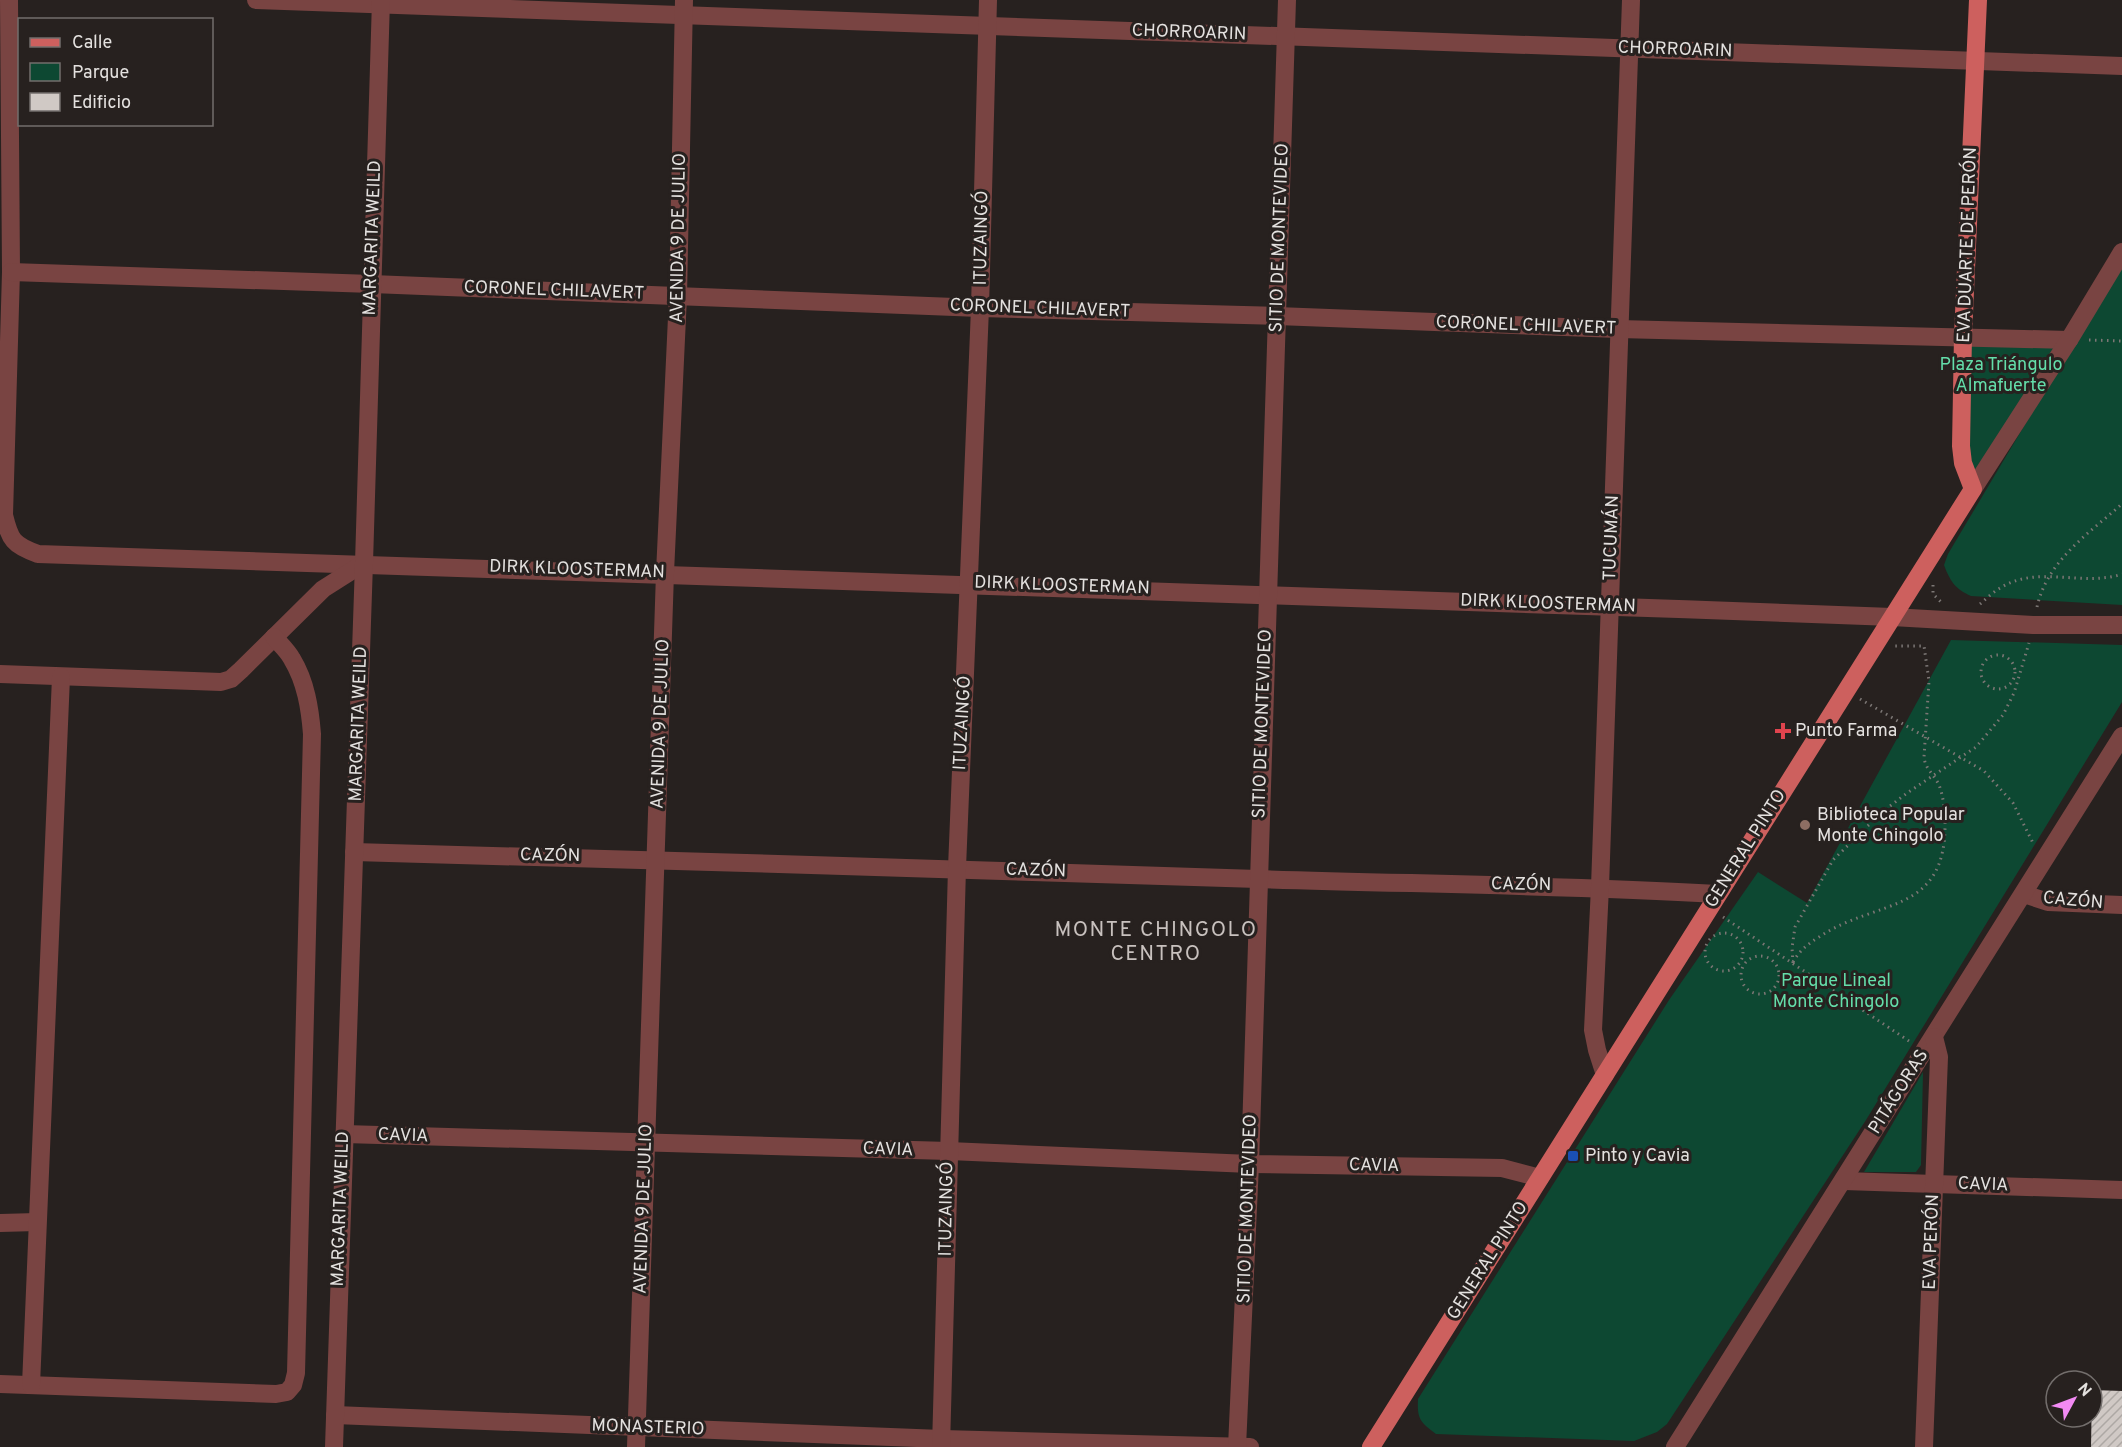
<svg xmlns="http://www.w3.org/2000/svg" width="2122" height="1447" font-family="Overpass,sans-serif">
	<defs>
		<pattern id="building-hatch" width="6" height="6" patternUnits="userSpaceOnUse" patternTransform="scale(1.5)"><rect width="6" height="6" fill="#d0c9c5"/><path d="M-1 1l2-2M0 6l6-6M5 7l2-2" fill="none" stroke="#ada8a4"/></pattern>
	</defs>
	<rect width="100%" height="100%" fill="#27211f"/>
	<g fill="#0d4832">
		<path d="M2122,261v344l-151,-9c-16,-7 -21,-15 -27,-31l4,-11z"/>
		<path d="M1963,336l106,4 -96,149 -10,-26z"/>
		<path d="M1951,640l171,5v57l-256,418 -199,304 -10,8 -23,9 -198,-7c-16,-12 -19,-15 -18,-35l251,-399 89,-128 49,31z"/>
		<path d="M1923,1072l-2,93 -5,7h-52z"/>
	</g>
	<path fill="url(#building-hatch)" d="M2092,1390l30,1v56h-31z"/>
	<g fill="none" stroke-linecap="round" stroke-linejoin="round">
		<g stroke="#7c7775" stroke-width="3" stroke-dasharray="1.5 4.5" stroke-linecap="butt">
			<path d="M2089,340l33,1"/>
			<path d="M1933,585v9l8,8"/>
			<path d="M1980,604c7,-6 14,-13 22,-17 36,-22 82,0 120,-13"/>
			<path d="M2037,607c10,-46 51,-73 85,-103"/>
			<circle cx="1998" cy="672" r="17"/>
			<path d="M1860,699l124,72 29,32 21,42"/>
			<path d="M1723,917l186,124"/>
			<circle cx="1724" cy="952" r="19"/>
			<circle cx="1760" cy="975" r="19"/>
			<path d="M1793,962c7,-12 15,-18 26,-25 58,-39 128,-21 126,-116 0,-11 -2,-26 -6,-36 -5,-11 -14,-16 -15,-28l5,-76 -5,-35h-29"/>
			<path d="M1793,963l-1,-15 3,-21 38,-67 48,-47 26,-20 69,-46 27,-32 11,-22 15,-50"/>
		</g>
		<g stroke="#794442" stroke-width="18">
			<path d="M9,0l2,272 -7,243c6,25 9,30 34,39 618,16 1236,40 1854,63l141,8h89"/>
			<path d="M256,0l1866,66"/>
			<path d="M11,272l361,12 608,24 297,8 341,13 451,11"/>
			<path d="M1973,489l96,-149 53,-88"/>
			<path d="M0,674l221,8 10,-3 10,-9 82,-81 41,-26"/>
			<path d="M354,852c301,7 603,18 904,27 153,5 306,6 459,15"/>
			<path d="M2024,894l24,8 74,3"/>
			<path d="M1605,1075l-8,-25 -4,-20 7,-143 31,-887"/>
			<path d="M344,1134l605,17 301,13 252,4 38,10"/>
			<path d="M1844,1181l278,9"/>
			<path d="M0,1223l37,-1"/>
			<path d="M0,1384l276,10 11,-2 6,-7 3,-12 16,-639c-2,-25 -6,-52 -20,-75 -4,-8 -12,-15 -18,-22"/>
			<path d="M31,1385l30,-708"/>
			<path d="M335,1415l607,24 308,8"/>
			<path d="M334,1447l30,-884 17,-563"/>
			<path d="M636,1447l29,-874 13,-277 6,-296"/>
			<path d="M941,1447l16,-579 23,-560 8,-308"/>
			<path d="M1237,1447l13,-283 37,-1164"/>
			<path d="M1675,1447l447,-711"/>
			<path d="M1924,1447l15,-390 -5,-20"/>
		</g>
		<path stroke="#cd605e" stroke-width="18" d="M1371,1447l602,-958 -10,-26 -2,-17 2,-110 15,-336"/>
	</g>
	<path fill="#e0444e" stroke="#27211f" stroke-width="2" d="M1780 722h6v6h6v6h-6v6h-6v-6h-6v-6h6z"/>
	<circle fill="#8d6e63" stroke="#27211f" stroke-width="2" cx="1805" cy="825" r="6"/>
	<rect fill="#1a4fb4" stroke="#27211f" stroke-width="2" x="1567" y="1150" width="12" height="12" rx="3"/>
	<g text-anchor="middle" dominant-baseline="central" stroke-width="6" stroke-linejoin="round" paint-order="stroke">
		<g font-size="18" fill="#e4e1df" stroke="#27211f">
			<text transform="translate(1189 33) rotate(2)">CHORROARIN</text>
			<text transform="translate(1675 50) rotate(2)">CHORROARIN</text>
			<text transform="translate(373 238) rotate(-88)">MARGARITA WEILD</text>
			<text transform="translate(679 238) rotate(-89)">AVENIDA 9 DE JULIO</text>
			<text transform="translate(982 238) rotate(-89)">ITUZAINGÓ</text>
			<text transform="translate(1280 238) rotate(-88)">SITIO DE MONTEVIDEO</text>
			<text transform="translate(1968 245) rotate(-88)">EVA DUARTE DE PERÓN</text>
			<text transform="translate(554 291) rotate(2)">CORONEL CHILAVERT</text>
			<text transform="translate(1040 309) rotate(2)">CORONEL CHILAVERT</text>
			<text transform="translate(1526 326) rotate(2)">CORONEL CHILAVERT</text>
			<text transform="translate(1612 538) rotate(-88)">TUCUMÁN</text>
			<text transform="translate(577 570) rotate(2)">DIRK KLOOSTERMAN</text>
			<text transform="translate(1062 586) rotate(2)">DIRK KLOOSTERMAN</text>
			<text transform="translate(1548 604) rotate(2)">DIRK KLOOSTERMAN</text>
			<text transform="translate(963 723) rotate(-87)">ITUZAINGÓ</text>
			<text transform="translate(359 724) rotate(-88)">MARGARITA WEILD</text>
			<text transform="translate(661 724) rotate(-88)">AVENIDA 9 DE JULIO</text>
			<text transform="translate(1263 724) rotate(-88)">SITIO DE MONTEVIDEO</text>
			<text transform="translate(1746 849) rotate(-58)">GENERAL PINTO</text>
			<text transform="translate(550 856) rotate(1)">CAZÓN</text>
			<text transform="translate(1036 871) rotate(2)">CAZÓN</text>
			<text transform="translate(1521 885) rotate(1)">CAZÓN</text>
			<text transform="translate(2073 901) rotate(5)">CAZÓN</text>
			<text transform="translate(1899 1092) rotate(-58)">PITÁGORAS</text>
			<text transform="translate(403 1136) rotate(2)">CAVIA</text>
			<text transform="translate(888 1150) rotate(2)">CAVIA</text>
			<text transform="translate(1374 1166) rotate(1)">CAVIA</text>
			<text transform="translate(1983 1185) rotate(2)">CAVIA</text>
			<text transform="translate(341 1209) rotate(-88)">MARGARITA WEILD</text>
			<text transform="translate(644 1209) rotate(-88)">AVENIDA 9 DE JULIO</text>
			<text transform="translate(947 1209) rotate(-89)">ITUZAINGÓ</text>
			<text transform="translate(1248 1209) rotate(-88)">SITIO DE MONTEVIDEO</text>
			<text transform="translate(1932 1242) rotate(-88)">EVA PERÓN</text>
			<text transform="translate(1488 1261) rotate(-58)">GENERAL PINTO</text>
			<text transform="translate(648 1428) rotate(2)">MONASTERIO</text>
		</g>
		<g font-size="18" fill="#64deaa" stroke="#27211f">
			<text x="2001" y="365">Plaza Triángulo<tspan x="2001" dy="21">Almafuerte</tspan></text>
			<text x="1836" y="981">Parque Lineal<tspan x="1836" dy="21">Monte Chingolo</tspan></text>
		</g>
		<g font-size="18" fill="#e4e1df" stroke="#27211f" text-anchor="start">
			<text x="1795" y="731">Punto Farma</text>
			<text x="1817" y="815">Biblioteca Popular<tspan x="1817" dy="21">Monte Chingolo</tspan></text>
			<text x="1585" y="1156">Pinto y Cavia</text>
		</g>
		<g font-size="21" letter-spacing="1.5" fill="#c8c1be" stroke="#27211f">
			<text x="1156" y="930">MONTE CHINGOLO<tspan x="1156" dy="24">CENTRO</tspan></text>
		</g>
	</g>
	<rect x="18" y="18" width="195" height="108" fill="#27211f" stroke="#736e6c" stroke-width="1.5"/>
	<rect x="30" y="38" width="30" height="9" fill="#cd605e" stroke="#736e6c" stroke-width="1.5"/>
	<text x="72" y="48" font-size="18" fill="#e4e1df">Calle</text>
	<rect x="30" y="63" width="30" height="18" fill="#0d4832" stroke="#736e6c" stroke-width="1.5"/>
	<text x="72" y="78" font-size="18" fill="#e4e1df">Parque</text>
	<rect x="30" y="93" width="30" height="18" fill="#d0c9c5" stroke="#736e6c" stroke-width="1.5"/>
	<text x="72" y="108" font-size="18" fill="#e4e1df">Edificio</text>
	<g transform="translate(2074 1399) rotate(49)"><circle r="28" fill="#27211f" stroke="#736e6c" stroke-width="1.5"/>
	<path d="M0-4.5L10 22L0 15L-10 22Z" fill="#f28af3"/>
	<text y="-9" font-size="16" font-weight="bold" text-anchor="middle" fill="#e4e1df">N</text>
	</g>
</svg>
